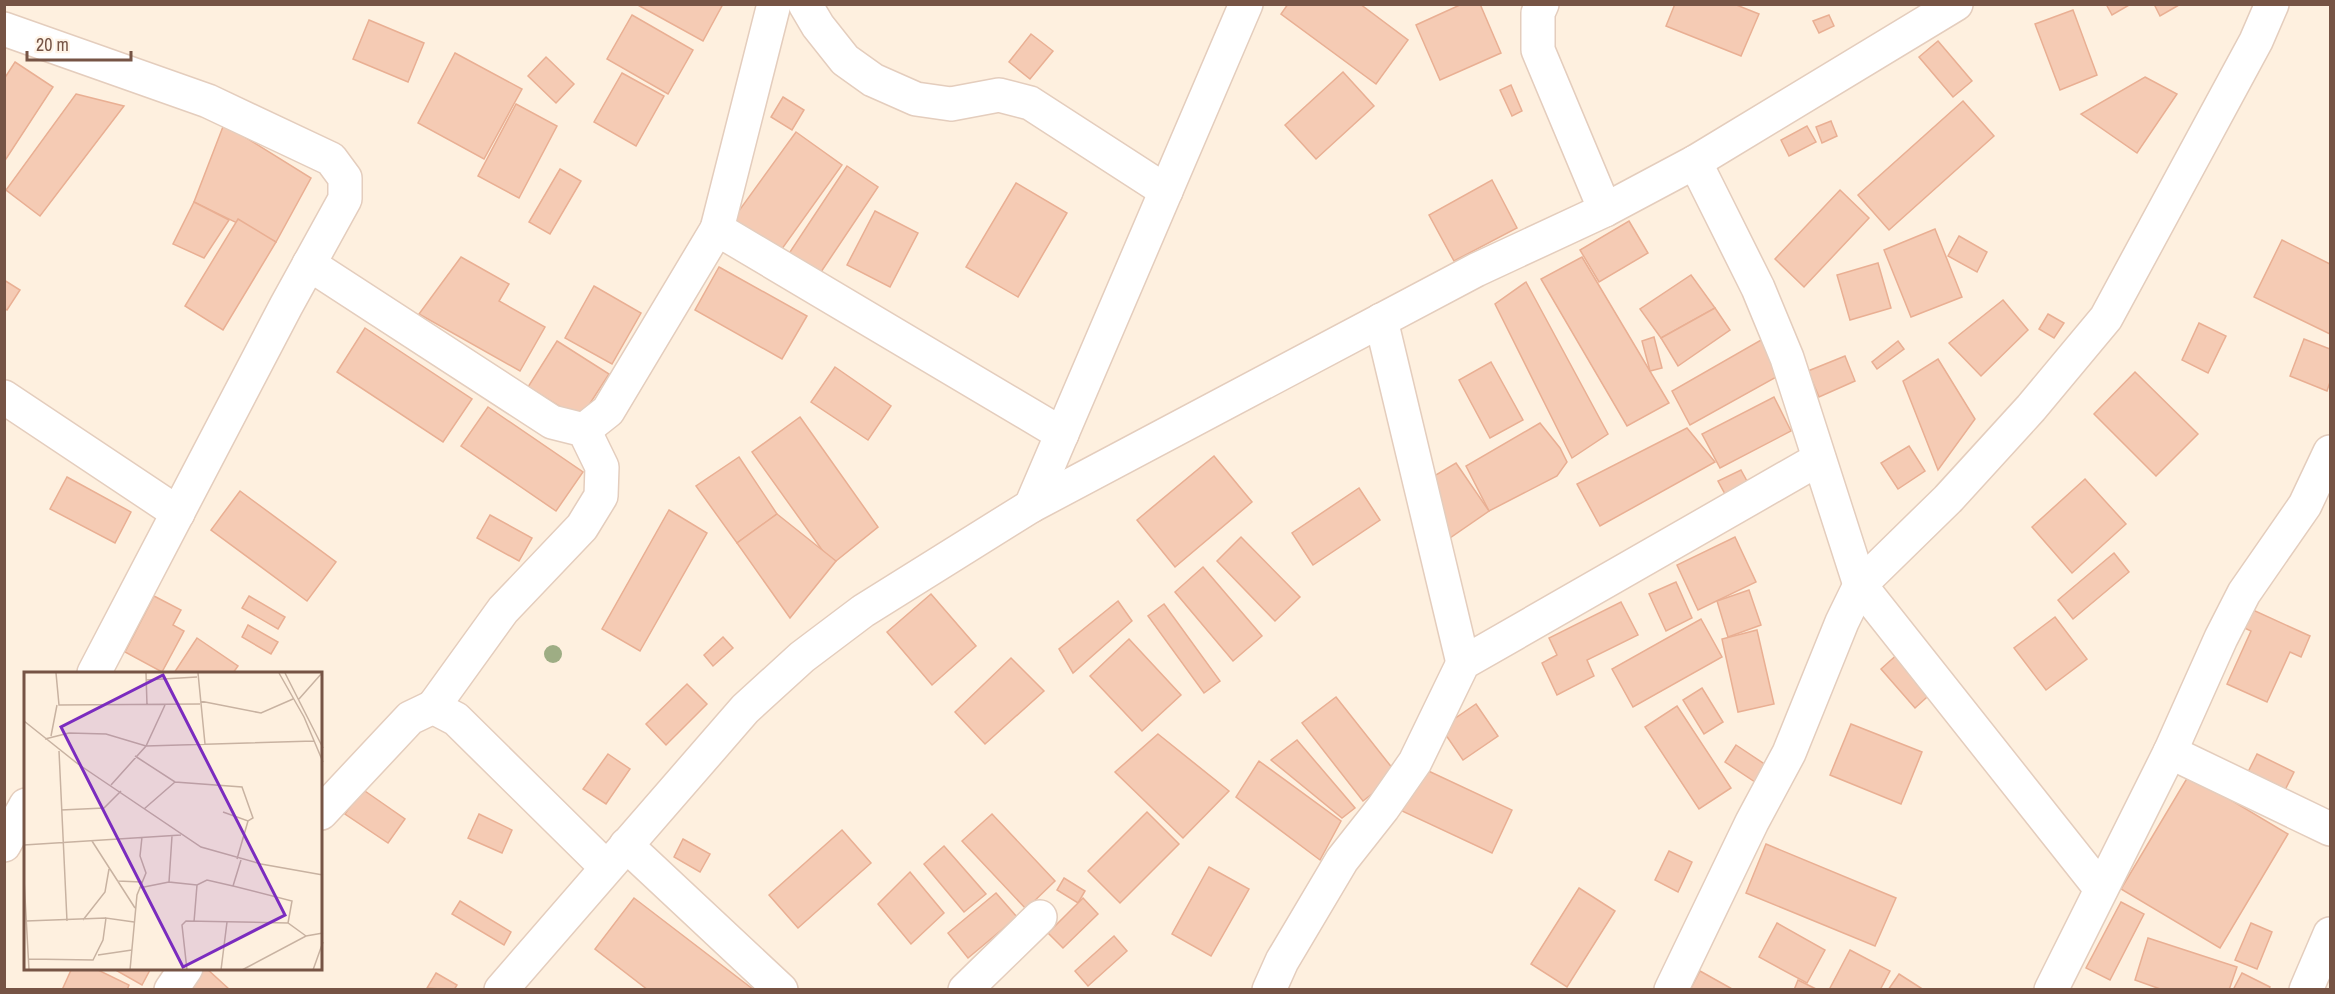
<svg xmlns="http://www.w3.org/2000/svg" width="2335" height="994" font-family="'Archivo Narrow',sans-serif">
	<rect width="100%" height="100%" fill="#fef0df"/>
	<g fill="#f5cbb4" stroke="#e9af93" stroke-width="1.5">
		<path d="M636,4h87l-20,37z"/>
		<path d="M1288,4h72l48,36 -32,44 -95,-70z"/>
		<path d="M1462,4h18l21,49 -61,27 -24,-55z"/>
		<path d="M1675,4h59l25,10 -18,42 -75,-30z"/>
		<path d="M2106,4h25l-19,11z"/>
		<path d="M2154,4h24l1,1 -19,11z"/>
		<path d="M2073,10l24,65 -37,15 -25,-66z"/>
		<path d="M632,15l61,35 -25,44 -61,-35z"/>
		<path d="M1829,15l5,11 -15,7 -6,-12z"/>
		<path d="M369,20l55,23 -16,39 -55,-23z"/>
		<path d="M1031,34l22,17 -23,28 -21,-17z"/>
		<path d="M1938,41l34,40 -19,16 -34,-40z"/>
		<path d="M455,53l67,36 -38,70 -66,-36z"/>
		<path d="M546,57l28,27 -18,19 -28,-27z"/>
		<path d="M15,62l38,25 -49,75v-83z"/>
		<path d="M1343,72l31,34 -58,53 -31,-34z"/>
		<path d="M622,73l42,23 -28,50 -42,-24z"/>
		<path d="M2145,77l32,17 -40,59 -56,-39z"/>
		<path d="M1511,85l11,26 -10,5 -12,-26z"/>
		<path d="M76,94l48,12 -84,110 -34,-26z"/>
		<path d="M783,97l21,13 -12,20 -21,-13z"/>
		<path d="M1963,101l31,35 -105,94 -31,-35z"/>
		<path d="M516,104l41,22 -38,72 -41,-22z"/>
		<path d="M1831,121l6,15 -15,7 -6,-16z"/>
		<path d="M224,124l87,54 -35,64 -82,-40z"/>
		<path d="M1807,126l9,16 -27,14 -8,-16z"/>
		<path d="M796,132l46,33 -63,88 -46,-34z"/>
		<path d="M847,166l31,21 -59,88 -31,-20z"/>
		<path d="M560,169l21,12 -31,53 -21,-12z"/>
		<path d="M1492,180l25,48 -63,33 -25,-46z"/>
		<path d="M1016,183l51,30 -49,84 -52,-30z"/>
		<path d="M1840,190l29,28 -65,69 -29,-28z"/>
		<path d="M194,202l35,18 -25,38 -31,-14z"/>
		<path d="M875,211l43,22 -28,54 -43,-22z"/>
		<path d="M238,219l38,23 -53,88 -38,-24z"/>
		<path d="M1629,221l19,32 -49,29 -19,-32z"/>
		<path d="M1935,229l27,68 -51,20 -27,-67z"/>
		<path d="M1959,236l28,16 -10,20 -29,-16z"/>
		<path d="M2282,240l48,24v70l-76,-37z"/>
		<path d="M461,257l48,27 -10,17 46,26 -25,44 -101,-57z"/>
		<path d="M1582,257l87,146 -42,23 -86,-147z"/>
		<path d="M1878,263l13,45 -41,12 -13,-45z"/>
		<path d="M719,267l88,49 -25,43 -87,-49z"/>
		<path d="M1691,275l24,33 -54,30 -21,-29z"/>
		<path d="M4,280l16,10 -13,20 -3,-2z"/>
		<path d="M1526,282l82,152 -36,24 -77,-154z"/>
		<path d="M594,286l47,27 -29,51 -47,-26z"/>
		<path d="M2003,300l25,30 -47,46 -32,-33z"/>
		<path d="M1715,308l15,22 -52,36 -17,-28z"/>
		<path d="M2048,314l16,9 -10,15 -15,-9z"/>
		<path d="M2199,323l27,13 -18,37 -26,-13z"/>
		<path d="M365,328l107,71 -29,43 -106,-70z"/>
		<path d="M1654,337l8,31 -12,3 -8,-30z"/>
		<path d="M2304,339l26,10v33l-3,9 -37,-15z"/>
		<path d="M1761,340l19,35 -90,50 -18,-34z"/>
		<path d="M557,341l52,33 -29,45 -52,-32z"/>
		<path d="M1898,341l6,8 -27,20 -5,-7z"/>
		<path d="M1845,356l10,25 -36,16 -11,-26z"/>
		<path d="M1938,359l37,60 -37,51 -35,-89z"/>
		<path d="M1491,362l32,58 -33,18 -31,-58z"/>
		<path d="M835,367l56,39 -23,34 -57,-38z"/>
		<path d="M2135,372l63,62 -42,42 -62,-62z"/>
		<path d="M1774,397l17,34 -71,37 -18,-34z"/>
		<path d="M488,407l95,65 -27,39 -95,-65z"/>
		<path d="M800,417l78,110 -42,34h-6l-78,-109z"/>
		<path d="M1540,423l20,25 7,14 -10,14 -68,35 -23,-45z"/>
		<path d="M1687,428l28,34 -115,64 -23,-42z"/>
		<path d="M1909,446l16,25 -27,18 -17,-26z"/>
		<path d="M1214,456l38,46 -77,65 -38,-47z"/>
		<path d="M739,457l38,57 -40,29 -41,-57z"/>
		<path d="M1456,463l33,48 -42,29 -13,-64z"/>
		<path d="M1741,470l7,13 -23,11 -7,-13z"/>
		<path d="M67,477l64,35 -16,31 -65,-34z"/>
		<path d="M2085,479l41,45 -54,49 -40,-46z"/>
		<path d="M1359,488l21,32 -67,45 -21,-32z"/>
		<path d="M240,491l96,71 -29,39 -96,-71z"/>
		<path d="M669,510l38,23 -67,118 -38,-22z"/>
		<path d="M777,514l59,47 -46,57 -53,-75z"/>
		<path d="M490,515l42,23 -13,23 -42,-23z"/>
		<path d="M1241,537l59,60 -25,24 -58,-60z"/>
		<path d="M1735,537l21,45 -58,28 -21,-45z"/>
		<path d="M2114,553l15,19 -56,47 -15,-19z"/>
		<path d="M1203,567l59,69 -29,25 -58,-69z"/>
		<path d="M1676,582l16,36 -26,13 -17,-37z"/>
		<path d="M1749,590l12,35 -33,12 -11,-36z"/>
		<path d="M931,594l45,52 -44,39 -45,-53z"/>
		<path d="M154,596l27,14 -8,15 11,6 -22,41 -37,-20z"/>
		<path d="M249,596l36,21 -7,12 -36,-21z"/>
		<path d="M1118,601l14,20 -59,52 -14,-24z"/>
		<path d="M1621,602l17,33 -51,25 7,16 -37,19 -15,-32 15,-8 -8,-17z"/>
		<path d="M1164,604l56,77 -16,12 -56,-77z"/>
		<path d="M2242,605l68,31 -9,21 -11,-5 -23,50 -40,-18 24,-53 -17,-8z"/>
		<path d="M2055,617l32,42 -41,31 -32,-42z"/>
		<path d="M1701,619l21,38 -89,50 -21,-38z"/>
		<path d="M248,625l30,17 -7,12 -29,-17z"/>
		<path d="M1757,630l17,74 -36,8 -16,-73z"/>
		<path d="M723,637l10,11 -20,18 -9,-11z"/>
		<path d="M197,638l41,28 -5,7h-59z"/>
		<path d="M1129,639l52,56 -39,36 -52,-55z"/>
		<path d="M1901,651l35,38 -21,19 -34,-39z"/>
		<path d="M1011,658l33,33 -59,53 -30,-32z"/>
		<path d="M687,684l20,20 -41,41 -20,-21z"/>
		<path d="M1702,688l21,34 -19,12 -21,-34z"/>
		<path d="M1336,697l61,77 -34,27 -61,-78z"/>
		<path d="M1476,704l22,32 -35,24 -22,-32z"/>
		<path d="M1677,706l54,82 -32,21 -54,-82z"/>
		<path d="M1851,724l71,28 -21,52 -71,-29z"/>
		<path d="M1158,734l71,57 -46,47 -68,-66z"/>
		<path d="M1297,740l58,68 -13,10 -71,-58z"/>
		<path d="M1736,745l33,22 -11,17 -33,-22z"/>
		<path d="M608,754l22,15 -24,35 -23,-15z"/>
		<path d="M2257,754l37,18 -13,26 -37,-18z"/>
		<path d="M1259,761l82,60 -21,39 -84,-63z"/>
		<path d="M1422,768l90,42 -20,43 -90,-42z"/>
		<path d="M2189,775l99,59 -68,114 -99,-59z"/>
		<path d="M362,789l43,30 -17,24 -43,-29z"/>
		<path d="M1147,812l32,32 -59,59 -32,-32z"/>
		<path d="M479,814l33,16 -10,23 -34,-15z"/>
		<path d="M992,814l63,67 -29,28 -64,-68z"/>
		<path d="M842,830l29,33 -73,65 -29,-33z"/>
		<path d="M683,839l27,15 -10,18 -26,-15z"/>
		<path d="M1766,844l130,54 -21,48 -129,-53z"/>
		<path d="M944,846l42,48 -22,18 -40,-48z"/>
		<path d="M1669,851l23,11 -14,30 -23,-12z"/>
		<path d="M1209,867l40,22 -38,67 -39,-22z"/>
		<path d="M910,872l34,41 -33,31 -33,-40z"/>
		<path d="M1064,878l21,13 -7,12 -21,-13z"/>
		<path d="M1579,888l36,23 -48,76 -36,-23z"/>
		<path d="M996,893l21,24 -49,41 -20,-25z"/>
		<path d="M634,898l120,92h-106l-53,-41z"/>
		<path d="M1083,898l15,16 -35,34 -15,-15z"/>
		<path d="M460,901l51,31 -7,13 -52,-31z"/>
		<path d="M2121,902l23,12 -34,66 -24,-12z"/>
		<path d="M1777,923l48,27 -18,33 -48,-26z"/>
		<path d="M2251,923l21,9 -15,37 -22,-9z"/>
		<path d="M1114,936l13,15 -39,35 -13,-15z"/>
		<path d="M2148,938l89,29 -8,23h-66l-28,-10z"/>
		<path d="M1850,950l40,21 -10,19h-51z"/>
		<path d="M72,968h22l35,17 -2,5h-65z"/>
		<path d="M112,968h39l-9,17z"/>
		<path d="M198,968h8l24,22h-50z"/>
		<path d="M1700,971l34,19h-44z"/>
		<path d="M436,973l21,12 -3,5 -27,-2z"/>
		<path d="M2242,973l28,14 -1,3h-36z"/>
		<path d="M1899,974l25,16h-36z"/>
		<path d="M1798,980l20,10h-24z"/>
	</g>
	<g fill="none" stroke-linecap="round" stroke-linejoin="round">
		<g stroke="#e4cdbd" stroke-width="36">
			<g id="minor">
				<path d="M805,4l13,22 27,34 28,20 43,19 35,5 48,-9 31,8 136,88"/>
				<path d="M1542,4l-4,9v37l67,160"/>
				<path d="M4,29l204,72 123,58 14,19v21l-59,107 -192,367"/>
				<path d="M1695,162l63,126 29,70 73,227 241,304"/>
				<path d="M717,229l57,-225"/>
				<path d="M309,264l243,158 32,8 18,37 -1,29 -19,31 -79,83 -70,97"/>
				<path d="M1381,320l82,343"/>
				<path d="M4,397l174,116"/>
				<path d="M584,430l24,-19 109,-182 345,205"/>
				<path d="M1031,506l215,-502"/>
				<path d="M2170,752l160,77"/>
				<path d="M321,813l89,-95 23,-11 23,12 150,148"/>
				<path d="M4,845l22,-40"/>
				<path d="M626,845l155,145"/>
				<path d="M171,990l15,-22"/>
				<path d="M501,990l244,-281 57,-52 61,-46 168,-105 445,-236 129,-60 90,-48 261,-158"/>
				<path d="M965,990l75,-73"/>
				<path d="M1269,990l13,-29 60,-101 41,-52 32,-46 48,-99 356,-204"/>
				<path d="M1671,990l81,-168 37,-69 53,-131 18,-37 88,-86 83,-91 75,-90 150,-277 16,-37"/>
				<path d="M2051,990l119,-238 51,-114 23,-45 61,-88 25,-53"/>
				<path d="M2306,990l24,-56"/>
			</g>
		</g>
		<use href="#minor" stroke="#fff" stroke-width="33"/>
	</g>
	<circle fill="#9ead84" cx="553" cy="654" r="9"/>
	<g transform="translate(24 672)">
		<rect width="298" height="298" fill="#fef0df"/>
		<path fill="none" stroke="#c8b2a1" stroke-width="1.5" d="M32,1l3,32 141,-1M122,1l1,32M174,1l7,71M255,1l25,44 19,45M261,1l38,75M122,8l51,-3M275,27l23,-26M176,29l61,12 32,-14M0,49l54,43 123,83 60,17 62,11M27,64l6,-31M21,67l24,-6 37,1 40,12 168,-5M35,79l8,170M111,84l40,26 67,5 11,31 -5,3 -25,-9M87,113l35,-39 19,-41M120,137l31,-27M37,138l43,-2 17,-17M148,164l-3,46 28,3 10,-5 26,6M68,169l43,67M0,173l157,-10M213,187l11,-38M217,188l-8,26 59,15 -4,22M0,207l5,91M93,209l25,1M115,216l30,-6M59,248l22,-28 4,-23M2,249l80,-3M170,250l3,-37M74,283l34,-5M5,287l64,1 10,-20 3,-22 28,4M106,298l7,-75 9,-22 -6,-17 2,-19M163,298l-5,-45 4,-4 102,2 18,13M197,298l6,-48M218,298l64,-34 17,-3M289,298l10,-28"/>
		<path fill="#7b2cbf" fill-opacity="0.15" stroke="#7b2cbf" stroke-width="3" d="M139,3l122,240 -102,52 -122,-240z"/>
		<rect width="298" height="298" fill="none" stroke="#765445" stroke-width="3"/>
	</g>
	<rect width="2335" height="994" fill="none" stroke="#765445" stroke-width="12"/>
	<path d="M27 51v9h104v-9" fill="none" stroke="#765445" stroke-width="3"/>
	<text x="36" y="51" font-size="18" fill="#765445" stroke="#fff4e7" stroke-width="4.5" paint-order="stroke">20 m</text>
</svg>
